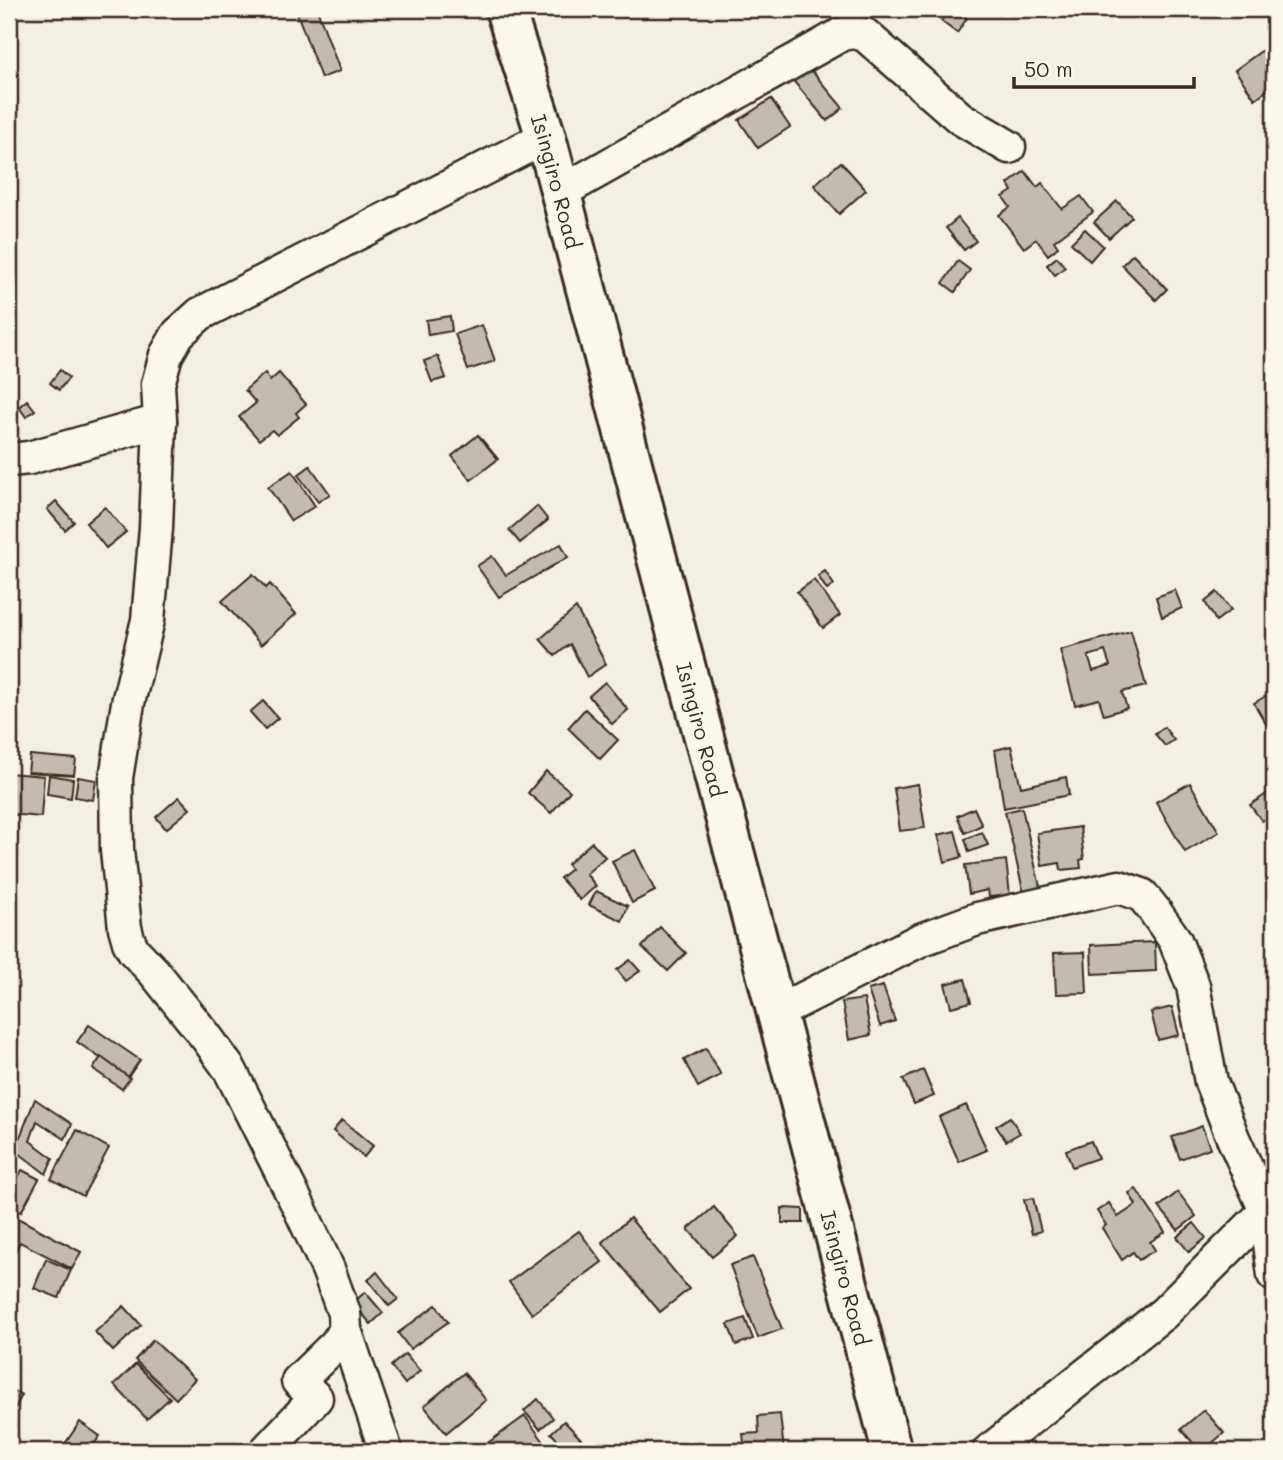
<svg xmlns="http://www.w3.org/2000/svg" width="1283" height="1460" font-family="Mali,sans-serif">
	<rect width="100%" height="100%" fill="#f3efe4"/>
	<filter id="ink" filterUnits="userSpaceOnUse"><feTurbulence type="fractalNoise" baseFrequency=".0143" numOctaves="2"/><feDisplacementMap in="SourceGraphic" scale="14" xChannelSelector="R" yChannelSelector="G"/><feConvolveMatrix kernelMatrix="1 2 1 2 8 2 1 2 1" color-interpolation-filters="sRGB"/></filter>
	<g filter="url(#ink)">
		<g fill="#c3bbb0" stroke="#3b2a1e" stroke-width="2" fill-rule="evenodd">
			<path d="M309,9h8l23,62 -19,7 -24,-65z"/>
			<path d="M950,9h4l13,9 -10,15 -16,-12z"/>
			<path d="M1274,42v43l-19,14 -20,-29z"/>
			<path d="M806,64l37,44 -16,13 -37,-44z"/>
			<path d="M771,99l19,28 -32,21 -19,-28z"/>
			<path d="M841,162l25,28 -27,24 -25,-29z"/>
			<path d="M1025,171l12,16 5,-4 20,26 19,-13 12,16 -39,29 4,6 -10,8 -12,-16 -12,9 -25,-33 11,-8 -7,-10 9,-6 -4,-7z"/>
			<path d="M1117,201l15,16 -23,21 -15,-16z"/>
			<path d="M958,218l18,23 -12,9 -18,-22z"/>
			<path d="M1085,229l18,17 -13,15 -19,-18z"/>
			<path d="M1133,254l34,35 -11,11 -34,-35z"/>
			<path d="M1057,257l8,10 -10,8 -8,-10z"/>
			<path d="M958,261l12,9 -15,22 -12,-9z"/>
			<path d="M450,316l2,15 -24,4 -2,-15z"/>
			<path d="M482,325l13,36 -27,9 -13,-36z"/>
			<path d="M438,356l8,22 -14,4 -8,-21z"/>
			<path d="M60,370l9,8 -10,12 -9,-7z"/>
			<path d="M265,373l5,8 9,-8 27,31 -10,9 3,4 -22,18 -5,-5 -13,10 -20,-23 17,-14 -11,-13z"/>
			<path d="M27,400l8,10 -9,7 -7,-10z"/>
			<path d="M478,435l20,24 -27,21 -19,-24z"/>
			<path d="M310,466l20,28 -12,8 -20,-27z"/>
			<path d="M292,471l23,35 -24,15 -23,-34z"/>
			<path d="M56,501l18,21 -9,8 -18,-21z"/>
			<path d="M537,506l11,14 -28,23 -11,-13z"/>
			<path d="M105,507l21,25 -20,16 -20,-25z"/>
			<path d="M561,544l7,13 -69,40 -22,-31 15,-10 14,19z"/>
			<path d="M825,571l9,14 -7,5 -9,-14z"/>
			<path d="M253,574l13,14 4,-4 26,30 -35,31 -39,-44z"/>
			<path d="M814,580l26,35 -17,13 -26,-36z"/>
			<path d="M1175,590l7,18 -20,9 -6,-20z"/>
			<path d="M1217,592l14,18 -15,11 -11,-19z"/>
			<path d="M576,608l30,56 -19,13 -17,-33 -15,12 -15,-17z"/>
			<path d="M1131,631l15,55 -24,6 5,16 -23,7 -5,-16 -24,6 -15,-55zM1105,651l5,15 -17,5 -5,-15z"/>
			<path d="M605,682l23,28 -16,14 -23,-28z"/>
			<path d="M1271,693l3,5v40l-20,-35z"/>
			<path d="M263,701l15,17 -13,11 -15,-17z"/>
			<path d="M585,709l33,31 -18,19 -32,-31z"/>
			<path d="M1164,727l10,13 -9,6 -10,-12z"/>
			<path d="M1011,746l10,41 45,-10 3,18 -65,13 -9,-58z"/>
			<path d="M30,755l46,4 -2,16 -46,-3z"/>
			<path d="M546,771l24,20 -19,22 -23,-20z"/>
			<path d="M9,773l35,3 -3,41 -32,-3z"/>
			<path d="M49,775l24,4 -2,19 -24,-4z"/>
			<path d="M78,777l18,3 -3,20 -18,-3z"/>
			<path d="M1190,783l29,49 -34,20 -29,-50z"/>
			<path d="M918,784l7,44 -25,3 -6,-43z"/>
			<path d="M1274,789v25l-12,7 -12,-16z"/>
			<path d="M179,797l11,12 -24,20 -10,-12z"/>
			<path d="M974,808l8,17 -17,8 -8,-17z"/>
			<path d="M1022,808l21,92 -17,3 -21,-91z"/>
			<path d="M1080,827l4,32 -4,1 1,8 -20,2 -1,-7 -18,3 -5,-33z"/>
			<path d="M955,831l7,26 -17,5 -7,-27z"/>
			<path d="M982,832l6,13 -19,7 -4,-13z"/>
			<path d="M592,842l13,15 -19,17 10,12 -16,14 -20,-22 11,-9 -4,-5z"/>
			<path d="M635,850l20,41 -23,12 -20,-42z"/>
			<path d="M1006,860l4,35 -21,2 -1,-7 -19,4 -4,-29z"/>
			<path d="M596,891l32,15 -6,15 -33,-16z"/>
			<path d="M660,927l26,26 -18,18 -26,-24z"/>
			<path d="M1155,942l1,29 -64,3 -1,-29z"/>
			<path d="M1085,952l2,41 -31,1 -2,-41z"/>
			<path d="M630,960l10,11 -14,10 -9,-11z"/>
			<path d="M965,979l6,23 -20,5 -6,-23z"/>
			<path d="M883,986l12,35 -15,5 -12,-36z"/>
			<path d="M864,999l7,36 -22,5 -7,-38z"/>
			<path d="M1172,1007l7,28 -21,5 -7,-28z"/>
			<path d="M89,1025l51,35 -12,17 -51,-35z"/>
			<path d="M706,1048l15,27 -23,12 -14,-27z"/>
			<path d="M101,1057l29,21 -8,11 -29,-20z"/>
			<path d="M923,1070l11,26 -20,8 -11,-25z"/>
			<path d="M35,1099l37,25 -7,15 -28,-18 -7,20 23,17 -7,16 -31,-24z"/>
			<path d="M966,1105l21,45 -28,12 -20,-45z"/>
			<path d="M1010,1117l10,16 -14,8 -10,-15z"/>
			<path d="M342,1120l31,26 -9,11 -31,-26z"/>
			<path d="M1202,1126l8,22 -30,11 -8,-22z"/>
			<path d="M77,1130l32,18 -26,48 -32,-17z"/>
			<path d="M1091,1141l7,17 -26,9 -6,-17z"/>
			<path d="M22,1170l17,9 -18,33 -12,-7v-11z"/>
			<path d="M1136,1189l29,43 -15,10 5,8 -16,10 -6,-8 -11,8 -20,-32 4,-3 -9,-14 12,-8 9,14 18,-12 -7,-12z"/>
			<path d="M1178,1192l18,24 -18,14 -19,-23z"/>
			<path d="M1033,1198l8,33 -9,3 -8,-34z"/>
			<path d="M714,1207l24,29 -26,21 -24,-28z"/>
			<path d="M782,1208l21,1v14h-21z"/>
			<path d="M12,1215l69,37 -9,17 -52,-27 -11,21v-41z"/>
			<path d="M630,1218l59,71 -29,23 -58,-70z"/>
			<path d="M1194,1223l12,15 -17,14 -12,-15z"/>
			<path d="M579,1231l23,31 -70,52 -23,-32z"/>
			<path d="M753,1257l29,72 -24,9 -28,-73z"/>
			<path d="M46,1259l25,11 -12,28 -25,-10z"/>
			<path d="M377,1272l21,27 -9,7 -21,-26z"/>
			<path d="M365,1292l18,21 -12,11 -18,-21z"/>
			<path d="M436,1305l12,17 -38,27 -12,-16z"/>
			<path d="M124,1306l17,19 -28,26 -18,-19z"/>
			<path d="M745,1318l8,21 -17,6 -8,-21z"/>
			<path d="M153,1340l42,39 -19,20 -41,-39z"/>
			<path d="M405,1354l15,17 -15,13 -14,-18z"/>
			<path d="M136,1364l34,34 -23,21 -33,-34z"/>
			<path d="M464,1373l22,27 -40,33 -22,-27z"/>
			<path d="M9,1389l13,6 -13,25z"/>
			<path d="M538,1399l15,19 -13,11 -16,-18z"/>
			<path d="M1204,1410l20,23 -21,18h-3l-19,-22z"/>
			<path d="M780,1414l4,37h-39l-2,-17 16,-1 -1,-17z"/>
			<path d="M525,1416l19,26 -12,9h-43l-4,-6z"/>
			<path d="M564,1421l17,18 -13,12 -17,-18z"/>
			<path d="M80,1422l20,14 -11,15h-29z"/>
		</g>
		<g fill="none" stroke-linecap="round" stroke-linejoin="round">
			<g stroke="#3b2a1e" stroke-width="37">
				<g id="minor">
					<path d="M561,192l281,-158 12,-2 11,3 95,83 49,29"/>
					<path d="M9,460l20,-2 131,-37"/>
					<path d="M777,1012l143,-72 57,-21 142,-32 23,8 12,15 21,30 18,46 18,96 22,56 33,73 8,64"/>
					<path d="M345,1330l41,121"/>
					<path d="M266,1451l50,-53 -18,-17 38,-37 9,-14 -1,-17 -16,-44 -28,-60 -70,-139 -23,-32 -53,-66 -20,-21 -5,-9 -4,-14 -8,-78 -1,-72 12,-75 20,-83 8,-92 4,-107 -2,-37 8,-29 12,-21 22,-20 346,-177"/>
					<path d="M989,1451l175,-138 102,-102 8,-6"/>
				</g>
			</g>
			<g stroke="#3b2a1e" stroke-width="44">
				<g id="major">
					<path id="s1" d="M505,9l41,128 346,1314"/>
				</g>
			</g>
			<use href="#minor" stroke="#fbf7ec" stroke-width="32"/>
			<use href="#major" stroke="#fbf7ec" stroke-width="38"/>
		</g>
	</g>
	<g text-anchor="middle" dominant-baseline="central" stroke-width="6" stroke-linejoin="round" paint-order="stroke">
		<g font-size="21" fill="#3b2a1e" stroke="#fbf7ec">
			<text stroke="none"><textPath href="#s1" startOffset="180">Isingiro Road</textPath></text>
			<text stroke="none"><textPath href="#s1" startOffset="747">Isingiro Road</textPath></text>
			<text stroke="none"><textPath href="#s1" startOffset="1314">Isingiro Road</textPath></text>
		</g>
	</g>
	<rect width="1283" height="1460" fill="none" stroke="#fbf7ec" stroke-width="35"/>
	<rect x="18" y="18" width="1248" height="1425" fill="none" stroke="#3b2a1e" stroke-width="2.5" filter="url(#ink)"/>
	<path d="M1014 77v10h180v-10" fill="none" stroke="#3b2a1e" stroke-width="3.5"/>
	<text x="1024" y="77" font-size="21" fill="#3b2a1e" stroke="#fbf7ec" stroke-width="5" paint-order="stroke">50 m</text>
</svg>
